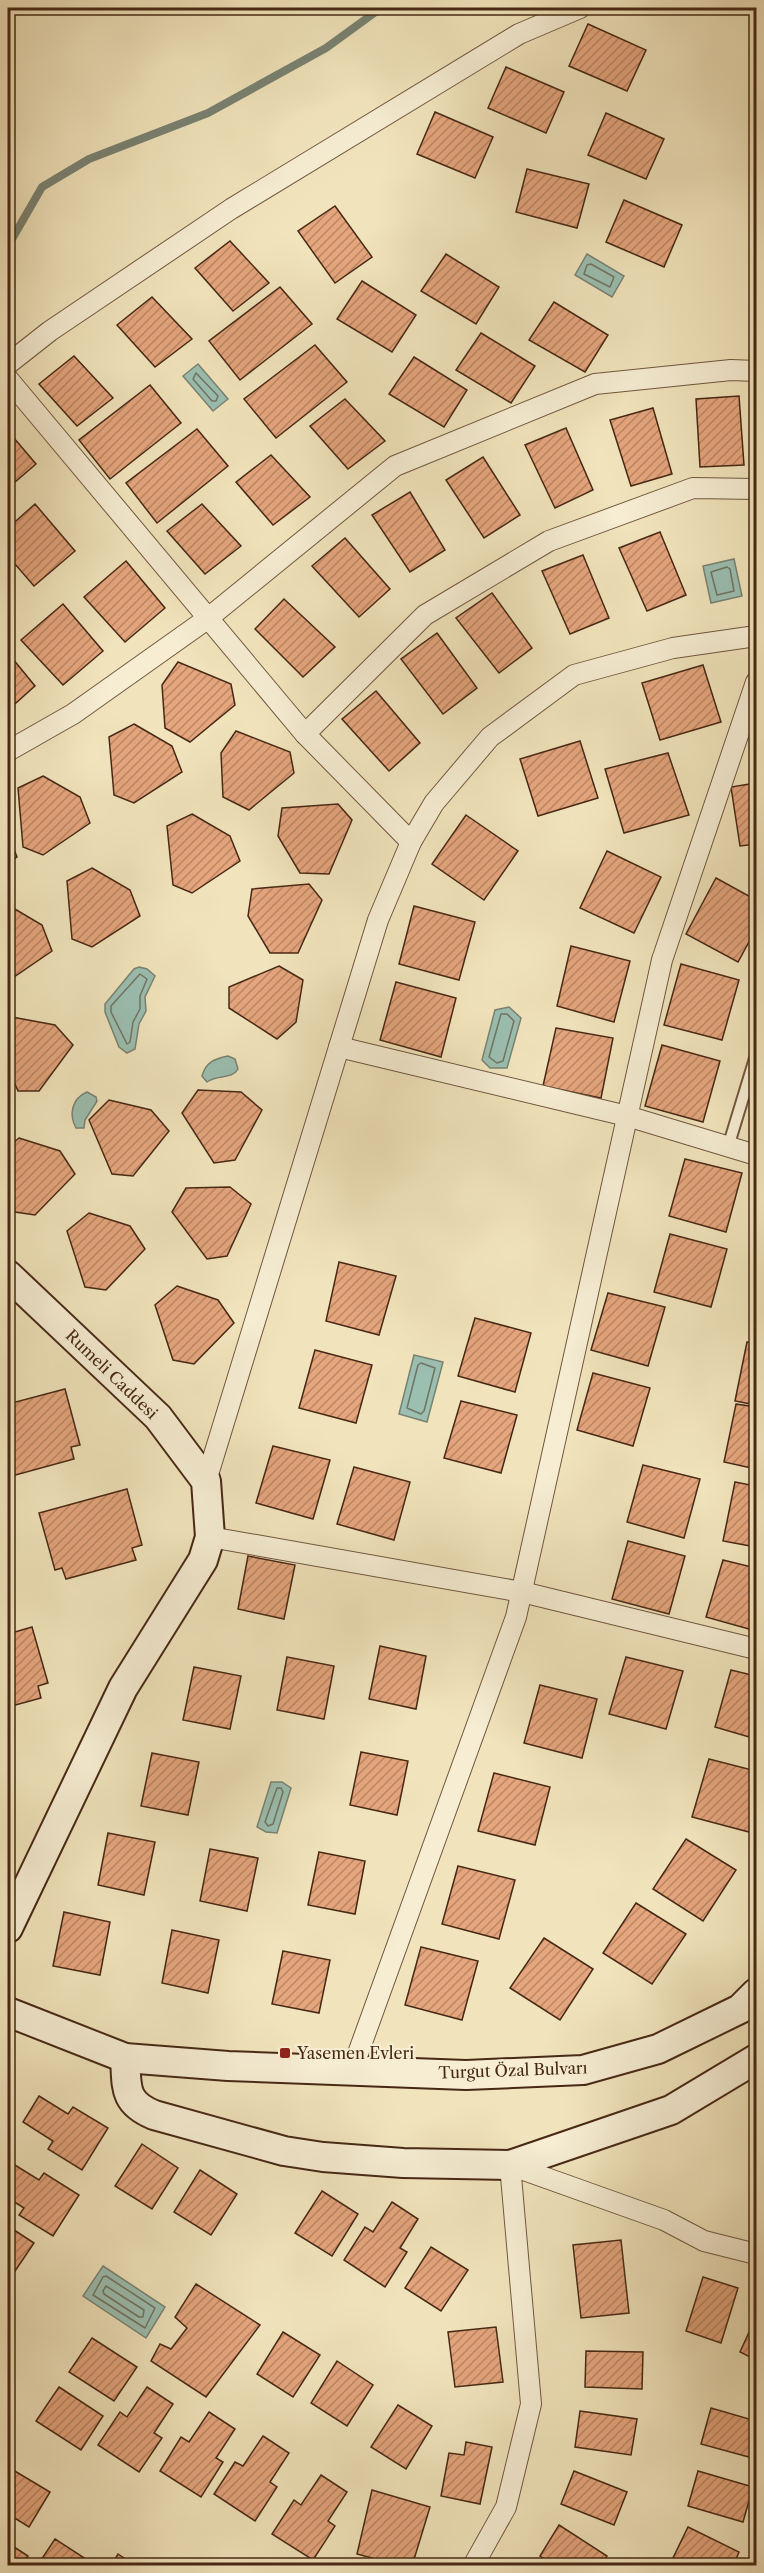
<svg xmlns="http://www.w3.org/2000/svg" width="764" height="2573" font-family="'Libre Caslon Text',serif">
	<defs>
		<pattern id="building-hatch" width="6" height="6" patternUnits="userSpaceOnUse" patternTransform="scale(1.5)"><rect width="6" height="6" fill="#e5a57d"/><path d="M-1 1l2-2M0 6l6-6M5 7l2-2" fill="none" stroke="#bb8665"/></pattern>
	</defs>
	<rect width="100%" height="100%" fill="#f1e4bc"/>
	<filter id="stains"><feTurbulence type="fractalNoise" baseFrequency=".00333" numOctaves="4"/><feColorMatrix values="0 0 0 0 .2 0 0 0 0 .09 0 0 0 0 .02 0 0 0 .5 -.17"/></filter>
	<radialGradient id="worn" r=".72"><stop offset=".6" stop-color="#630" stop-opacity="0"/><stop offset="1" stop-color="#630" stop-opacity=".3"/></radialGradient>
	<g fill="#9bbfb1" stroke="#798373" stroke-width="1.5">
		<path d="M587,254l37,22 -12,21 -37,-22z"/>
		<path d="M198,364l30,35 -15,12 -30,-35z"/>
		<path d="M734,559l8,37 -31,7 -8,-37z"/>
		<path d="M139,967l8,2 8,7 -10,21 1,14 -7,13 -4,25 -8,4 -8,-6 -14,-35v-8l29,-35z"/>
		<path d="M509,1007l12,11 -14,50h-17l-8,-8 13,-50z"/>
		<path d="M228,1056l7,3 3,10c-6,11 -21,5 -31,13l-5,-6c4,-14 12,-17 26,-20z"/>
		<path d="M87,1092l9,5 1,4 -12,19 -1,8h-8c-7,-13 -5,-29 11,-36z"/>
		<path d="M414,1355l29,7 -16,60 -28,-8z"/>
		<path d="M271,1782h11l9,6 -14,45 -11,-1 -9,-5z"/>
		<path d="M103,2266l62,41 -19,31 -63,-42z"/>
	</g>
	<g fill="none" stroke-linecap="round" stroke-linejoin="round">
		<g stroke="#717463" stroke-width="1.5">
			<path d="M591,264l23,13 -4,10 -26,-13 3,-9z"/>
			<path d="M196,373l22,23 -2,5h-4l-19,-22z"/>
			<path d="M727,567l3,2 4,22 -17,4 -6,-23z"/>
			<path d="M140,974l7,5 -7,17v13l-7,13 -3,20 -3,2 -16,-32v-6z"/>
			<path d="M501,1014h6l7,7 -11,40 -6,2 -8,-6z"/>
			<path d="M421,1363l14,5 -11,43 -3,3 -14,-6 11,-43z"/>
			<path d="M277,1788h4l2,4 -10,32 -5,2 -3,-4z"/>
			<path d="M106,2276l49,32 -10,20 -52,-33 10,-18z"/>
			<path d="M106,2286l38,24 -1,7h-4l-35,-23 -1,-3z"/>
		</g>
		<path stroke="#798373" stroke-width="8" d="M8,246l34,-59 47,-28 119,-46 118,-65 55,-40"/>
	</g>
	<g fill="url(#building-hatch)" stroke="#472815" stroke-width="1.5">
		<path d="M588,24l58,26 -19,41 -58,-25z"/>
		<path d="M506,67l58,25 -18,41 -58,-25z"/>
		<path d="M435,112l58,25 -18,41 -58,-24z"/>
		<path d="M606,113l58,26 -18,40 -58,-24z"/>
		<path d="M527,169l62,15 -12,44 -61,-16z"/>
		<path d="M624,200l58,25 -18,42 -58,-25z"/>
		<path d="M335,206l37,51 -37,26 -37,-52z"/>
		<path d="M230,241l39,42 -36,28 -38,-43z"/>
		<path d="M446,254l53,33 -23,37 -55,-33z"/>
		<path d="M362,281l54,34 -24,37 -55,-33z"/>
		<path d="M280,287l32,37 -72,56 -31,-39z"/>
		<path d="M152,297l40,42 -37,28 -38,-42z"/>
		<path d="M554,302l54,33 -23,37 -56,-32z"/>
		<path d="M481,333l54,33 -24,37 -55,-33z"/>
		<path d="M315,345l32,37 -71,56 -32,-39z"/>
		<path d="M74,356l39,42 -36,28 -38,-42z"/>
		<path d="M414,357l53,33 -23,37 -55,-33z"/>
		<path d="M150,385l31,38 -71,56 -31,-39z"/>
		<path d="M739,396l5,69 -44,2 -4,-68z"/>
		<path d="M345,399l40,42 -37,28 -38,-43z"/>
		<path d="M653,408l19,66 -41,12 -21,-66z"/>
		<path d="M566,428l27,62 -38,18 -30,-63z"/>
		<path d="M197,429l31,37 -71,57 -31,-40z"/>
		<path d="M8,431l28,33 -28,24z"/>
		<path d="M271,455l39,42 -37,28 -37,-43z"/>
		<path d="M483,457l37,58 -36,23 -38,-58z"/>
		<path d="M410,492l35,58 -35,22 -38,-57z"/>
		<path d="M35,504l40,47 -41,35 -26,-30v-28z"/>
		<path d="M202,504l39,42 -36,28 -38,-43z"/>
		<path d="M660,532l26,63 -39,16 -28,-63z"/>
		<path d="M345,538l45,51 -31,28 -47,-51z"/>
		<path d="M583,555l26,63 -39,16 -28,-63z"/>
		<path d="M126,561l39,47 -40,34 -41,-45z"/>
		<path d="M492,593l40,55 -33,25 -43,-55z"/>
		<path d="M284,599l51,48 -32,30 -48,-48z"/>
		<path d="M63,604l40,47 -40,34 -42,-45z"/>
		<path d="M437,633l40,55 -34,26 -42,-55z"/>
		<path d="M8,653l27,33 -27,24z"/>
		<path d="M178,662l53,22 4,21 -45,37 -25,-14 -3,-43z"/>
		<path d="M703,665l18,57 -61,18 -18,-57z"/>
		<path d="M376,691l44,52 -31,28 -47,-52z"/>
		<path d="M134,724l38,22 10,26 -48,31 -20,-8 -5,-58z"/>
		<path d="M236,731l54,21 4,21 -45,37 -26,-13 -2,-44z"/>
		<path d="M580,741l18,57 -60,18 -18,-57z"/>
		<path d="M668,753l21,62 -65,18 -19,-64z"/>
		<path d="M43,776l37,21 10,26 -47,32 -20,-8 -5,-59z"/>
		<path d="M756,783v61l-16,2 -9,-59z"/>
		<path d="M338,804l14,16 -23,54 -29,-1 -22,-37 4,-28z"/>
		<path d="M192,814l38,22 10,25 -48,32 -19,-8 -6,-59z"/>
		<path d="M466,815l52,36 -34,49 -52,-36z"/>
		<path d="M8,834l9,23 -9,6z"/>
		<path d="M607,851l54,26 -27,56 -54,-25z"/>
		<path d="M92,868l38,22 10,26 -48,31 -20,-8 -5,-58z"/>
		<path d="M716,878l40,22v29l-18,33 -52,-28z"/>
		<path d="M309,884l13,16 -24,53h-28l-22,-37 4,-27z"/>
		<path d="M8,905l34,20 10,26 -44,30z"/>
		<path d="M414,906l61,16 -16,58 -60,-16z"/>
		<path d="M571,946l59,15 -16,61 -57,-16z"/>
		<path d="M681,964l58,16 -17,60 -58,-15z"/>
		<path d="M279,966l24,14 -7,42 -19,17 -48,-31v-21z"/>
		<path d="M396,982l60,16 -15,59 -61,-17z"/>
		<path d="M12,1017l43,8 18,20 -34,46h-21l-10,-23v-46z"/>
		<path d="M556,1028l57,10 -12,60 -58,-12z"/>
		<path d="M662,1045l58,16 -17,61 -58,-16z"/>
		<path d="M198,1090l43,2 21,18 -27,50 -21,3 -32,-50z"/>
		<path d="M109,1100l42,10 18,21 -36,45 -21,-2 -23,-54z"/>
		<path d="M19,1138l41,13 15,23 -40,41 -20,-3 -7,-23v-42z"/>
		<path d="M685,1159l57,14 -16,59 -57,-16z"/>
		<path d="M230,1187l21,17 -24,52 -20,3 -35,-47 14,-24z"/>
		<path d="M89,1213l41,13 15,23 -39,41 -21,-3 -18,-56z"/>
		<path d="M670,1234l57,15 -16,58 -57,-15z"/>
		<path d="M339,1262l57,14 -17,59 -53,-14z"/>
		<path d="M177,1286l41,14 16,23 -40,41 -21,-4 -18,-55z"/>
		<path d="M608,1293l57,14 -17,59 -57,-16z"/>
		<path d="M475,1318l56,15 -16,59 -57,-16z"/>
		<path d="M747,1342l9,2v61l-21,-4z"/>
		<path d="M315,1350l57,15 -16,58 -57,-15z"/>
		<path d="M593,1373l57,15 -17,58 -56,-16z"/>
		<path d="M65,1389l15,56 -9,2 3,12 -66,18v-73z"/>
		<path d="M461,1401l56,14 -16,58 -57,-15z"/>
		<path d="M736,1404l20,3v62l-32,-7z"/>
		<path d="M273,1446l57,14 -17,59 -57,-16z"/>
		<path d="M643,1465l57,14 -16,59 -57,-16z"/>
		<path d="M354,1467l56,15 -16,58 -57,-16z"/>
		<path d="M735,1482l21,4v61l-33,-6z"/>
		<path d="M127,1489l15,56 -10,3 4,12 -70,19 -4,-11 -7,2 -16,-57z"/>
		<path d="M628,1541l57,15 -16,58 -57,-15z"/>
		<path d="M248,1556l47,9 -11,54 -46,-10z"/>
		<path d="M723,1560l33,8v63l-50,-14z"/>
		<path d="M32,1627l16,56 -10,3 3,12 -33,9v-73z"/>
		<path d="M380,1646l46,10 -10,53 -47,-10z"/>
		<path d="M287,1657l47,9 -10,53 -47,-9z"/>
		<path d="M626,1657l57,14 -17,58 -57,-15z"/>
		<path d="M194,1667l47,9 -11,53 -47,-9z"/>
		<path d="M731,1670l25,6v63l-41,-12z"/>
		<path d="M540,1685l57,14 -15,59 -58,-15z"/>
		<path d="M361,1752l47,9 -11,54 -47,-10z"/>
		<path d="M152,1753l47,9 -11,53 -47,-9z"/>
		<path d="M709,1759l47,12v36l-7,25 -57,-15z"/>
		<path d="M494,1773l56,14 -15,58 -57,-14z"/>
		<path d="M108,1833l47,9 -11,53 -46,-10z"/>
		<path d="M686,1839l50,31 -33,51 -50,-32z"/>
		<path d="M210,1849l48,9 -11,53 -47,-10z"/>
		<path d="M319,1852l46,9 -10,53 -47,-9z"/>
		<path d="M458,1866l57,14 -16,59 -57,-15z"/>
		<path d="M636,1903l50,31 -34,50 -49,-31z"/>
		<path d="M64,1912l46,10 -10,53 -47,-9z"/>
		<path d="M172,1930l47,10 -11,53 -46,-10z"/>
		<path d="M544,1938l49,31 -33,51 -50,-32z"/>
		<path d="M421,1947l57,14 -16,59 -57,-15z"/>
		<path d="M283,1951l47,9 -11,53 -47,-9z"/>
		<path d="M39,2096l29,18 5,-7 35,21 -26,42 -34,-21 5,-8 -30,-19z"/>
		<path d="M142,2144l36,24 -26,41 -37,-23z"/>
		<path d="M10,2162l29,18 5,-7 35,22 -26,41 -34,-21 5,-7 -16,-10v-32z"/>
		<path d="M200,2170l37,24 -26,41 -37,-23z"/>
		<path d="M322,2191l36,23 -26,42 -37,-23z"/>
		<path d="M392,2202l26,17 -18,29 7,4 -22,35 -41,-27 21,-33 8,5z"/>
		<path d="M8,2226l26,17 -23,34 -3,-3z"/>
		<path d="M621,2240l8,73 -48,5 -8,-73z"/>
		<path d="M431,2247l37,23 -27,41 -36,-23z"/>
		<path d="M703,2277l35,11 -17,55 -35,-12z"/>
		<path d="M196,2284l64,41 -54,72 -55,-36 9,-17 11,5 16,-21 -12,-11z"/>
		<path d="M756,2317v43l-16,-8z"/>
		<path d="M496,2327l7,55 -48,5 -7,-55z"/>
		<path d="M283,2332l37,23 -27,42 -36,-23z"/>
		<path d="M92,2338l45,29 -23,34 -45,-29z"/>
		<path d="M586,2351l57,1 -1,37 -57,-2z"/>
		<path d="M337,2361l36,24 -26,41 -36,-23z"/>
		<path d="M59,2387l44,29 -22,34 -45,-29z"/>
		<path d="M147,2387l26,17 -19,29 8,5 -23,34 -41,-27 22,-33 7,5z"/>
		<path d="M398,2405l34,21 -26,43 -35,-22z"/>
		<path d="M711,2408l45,13v38l-55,-15z"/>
		<path d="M580,2411l57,8 -6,36 -56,-8z"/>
		<path d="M209,2412l26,17 -19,29 7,4 -22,35 -41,-26 21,-34 8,5z"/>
		<path d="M263,2436l26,17 -19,29 7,5 -22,34 -41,-27 21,-32 8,4z"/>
		<path d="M466,2442l26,5 -12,57 -39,-8 8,-43 15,2z"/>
		<path d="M8,2467l42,25 -21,35 -21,-13z"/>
		<path d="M574,2471l53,21 -13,33 -53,-21z"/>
		<path d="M698,2471l55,16 -10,35 -55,-16z"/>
		<path d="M321,2475l26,17 -19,29 7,5 -22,34 -41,-26 22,-34 7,5z"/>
		<path d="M372,2490l58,17 -18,59h-11l-44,-12z"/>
		<path d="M559,2525l48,31 -6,10h-47l-14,-10z"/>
		<path d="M688,2527l51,25 -6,14h-50l-11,-6z"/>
		<path d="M55,2539l34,22 -3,5h-49z"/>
		<path d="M8,2543l20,13 -6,10h-14z"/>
		<path d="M118,2554l18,12h-25z"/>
	</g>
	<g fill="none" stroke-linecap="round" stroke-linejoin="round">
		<g stroke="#72573f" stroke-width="14">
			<path id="lane" d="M728,1147l28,-92"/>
		</g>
		<g stroke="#72573f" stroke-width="22">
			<g id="street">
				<path d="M8,364l42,-33 181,-122 288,-175 61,-26"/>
				<path d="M8,379l297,355 106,108"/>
				<path d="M305,734l120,-119 124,-74 144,-53 63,1"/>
				<path d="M8,751l65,-37 134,-95 188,-153 200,-82 136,-14 25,1"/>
				<path d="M339,1047l288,69 129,39"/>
				<path d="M206,1481l172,-561 33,-78 23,-39 56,-66 84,-62 99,-27 83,-12"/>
				<path d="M210,1537l312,55 234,57"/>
				<path d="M352,2070l164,-453 146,-657 94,-278"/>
				<path d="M473,2566l33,-59 25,-103 -21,-239 154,55 40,21 52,13"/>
			</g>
		</g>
		<g stroke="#472815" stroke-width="32">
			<g id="secondary">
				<path d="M8,1275l150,142 48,64 4,56 -7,23 -80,128 -115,240"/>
				<path d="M8,2012l117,46 103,8 238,9 117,-5 75,-21 82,-40 16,-16"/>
				<path d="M125,2058c2,29 -2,44 29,57l130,36 39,6 80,6 107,2 161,-55 85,-51"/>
			</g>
		</g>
		<use href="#lane" stroke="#f6edd3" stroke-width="10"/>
		<use href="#street" stroke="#f6edd3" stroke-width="20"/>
		<use href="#secondary" stroke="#f6edd3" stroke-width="28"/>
	</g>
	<rect fill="#8f2418" stroke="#f6edd3" stroke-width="2" x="279" y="2047" width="12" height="12" rx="3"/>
	<g text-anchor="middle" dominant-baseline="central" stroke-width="4.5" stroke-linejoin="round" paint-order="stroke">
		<g font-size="16" fill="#472815" stroke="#f6edd3">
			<text transform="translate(112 1374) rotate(44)">Rumeli Caddesi</text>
			<text transform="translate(513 2070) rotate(-2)">Turgut Özal Bulvarı</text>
		</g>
		<g font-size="16" fill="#472815" stroke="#f6edd3" text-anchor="start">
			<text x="297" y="2053">Yasemen Evleri</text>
		</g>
	</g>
	<rect width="764" height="2573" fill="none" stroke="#f1e4bc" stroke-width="30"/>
	<rect x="9" y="9" width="746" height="2555" fill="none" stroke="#472815" stroke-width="3"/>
	<rect x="15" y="15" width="734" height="2543" fill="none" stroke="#472815" stroke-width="1.5"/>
	<rect width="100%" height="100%" filter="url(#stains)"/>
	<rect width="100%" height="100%" fill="url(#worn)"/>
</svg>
